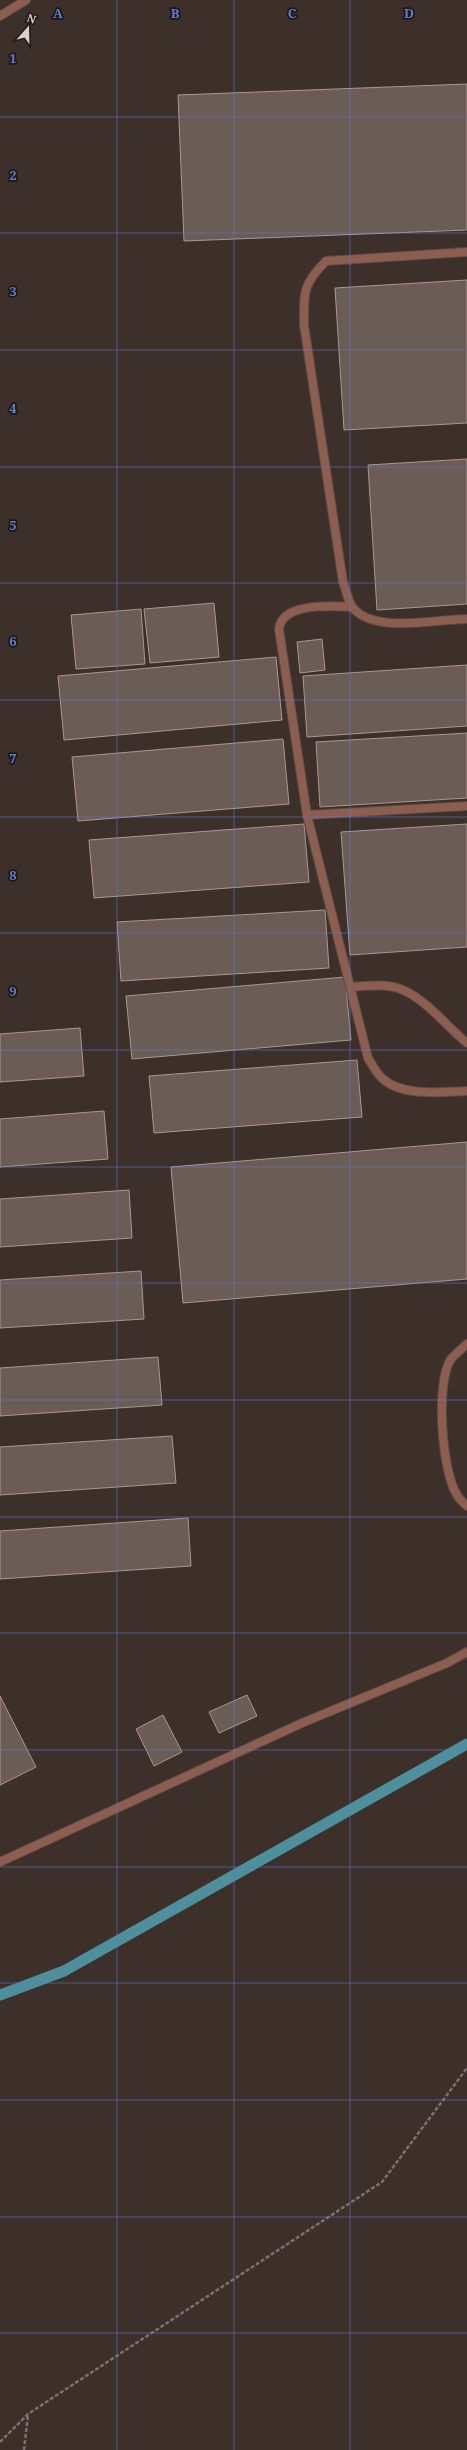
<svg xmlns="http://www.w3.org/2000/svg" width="467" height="2450" font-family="'Noto Serif',serif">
	<rect width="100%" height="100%" fill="#3d2f2a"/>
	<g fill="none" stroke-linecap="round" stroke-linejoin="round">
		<path stroke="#4e8f9c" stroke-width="11" d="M0,1995l64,-24 403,-227"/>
	</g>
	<g fill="#6c5c56" stroke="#aa9892">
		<path d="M467,84v146l-283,11 -6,-146z"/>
		<path d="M467,280v143l-123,7 -9,-142z"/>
		<path d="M467,459v145l-90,6 -9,-145z"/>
		<path d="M214,603l5,54 -69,6 -6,-54z"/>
		<path d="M141,609l4,55 -69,5 -5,-54z"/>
		<path d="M322,639l3,31 -25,3 -3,-31z"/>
		<path d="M276,657l6,63 -218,20 -6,-64z"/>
		<path d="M467,665v61l-160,11 -4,-61z"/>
		<path d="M467,733v65l-147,9 -4,-65z"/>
		<path d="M283,739l6,65 -211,17 -6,-64z"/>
		<path d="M304,824l5,58 -215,16 -5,-58z"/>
		<path d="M467,824v123l-117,8 -9,-123z"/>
		<path d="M325,910l4,58 -208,13 -4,-59z"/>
		<path d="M345,977l6,63 -219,19 -6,-63z"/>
		<path d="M80,1028l4,48 -84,6v-48z"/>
		<path d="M357,1060l5,57 -208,16 -5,-57z"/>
		<path d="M104,1111l4,48 -108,8v-48z"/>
		<path d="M467,1142v137l-284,24 -12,-136z"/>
		<path d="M129,1190l3,48 -132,9v-48z"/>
		<path d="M141,1271l3,48 -144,9v-48z"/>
		<path d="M158,1357l4,48 -162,11v-48z"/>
		<path d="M172,1436l4,47 -176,12v-48z"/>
		<path d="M188,1518l3,48 -191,13v-48z"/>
		<path d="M247,1695l10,21 -38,17 -10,-21z"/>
		<path d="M0,1696l36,71 -36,18z"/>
		<path d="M163,1715l19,37 -28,14 -18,-37z"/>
	</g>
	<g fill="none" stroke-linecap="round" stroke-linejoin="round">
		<g stroke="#594c47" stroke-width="10">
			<g id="service">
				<path d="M467,252l-141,9c-24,24 -22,32 -22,64l39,257c3,7 5,20 10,26 22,26 84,11 114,11"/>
				<path d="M352,607c-20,-1 -70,-5 -73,22l28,186 61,243c4,6 8,15 14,20 20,19 60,14 85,13"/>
				<path d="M307,815l160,-9"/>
				<path d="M351,987c15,-1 37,-4 52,3 25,11 43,36 64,53"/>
				<path d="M467,1344c-5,5 -12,10 -16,15 -16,24 -9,113 6,136 2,4 7,8 10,11"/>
			</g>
		</g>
		<g stroke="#594c47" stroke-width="10">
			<g id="minor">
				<path d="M0,16l26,-16"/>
				<path d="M0,1862l302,-139 145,-60 20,-11"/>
			</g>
		</g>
		<g stroke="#7e716d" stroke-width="2.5" stroke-dasharray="4 2" stroke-linecap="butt">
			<path d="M0,2442l28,-28 354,-232 85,-114"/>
			<path d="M24,2450l4,-35"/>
		</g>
		<use href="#service" stroke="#8d5d50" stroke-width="8"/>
		<use href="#minor" stroke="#8d5d50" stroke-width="8"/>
	</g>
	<path fill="none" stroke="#5f7bd4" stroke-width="1" stroke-opacity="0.55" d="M117,0v2450M234,0v2450M350,0v2450M0,117h467M0,233h467M0,350h467M0,467h467M0,583h467M0,700h467M0,817h467M0,933h467M0,1050h467M0,1167h467M0,1283h467M0,1400h467M0,1517h467M0,1633h467M0,1750h467M0,1867h467M0,1983h467M0,2100h467M0,2217h467M0,2333h467"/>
	<g font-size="13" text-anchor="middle" font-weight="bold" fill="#5f7bd4" stroke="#1f1916" stroke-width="3.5" stroke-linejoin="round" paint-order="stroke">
		<text x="58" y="18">A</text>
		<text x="175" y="18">B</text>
		<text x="292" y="18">C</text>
		<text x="409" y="18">D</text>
		<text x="13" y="63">1</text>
		<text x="13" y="180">2</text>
		<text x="13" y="296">3</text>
		<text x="13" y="413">4</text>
		<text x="13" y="530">5</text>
		<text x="13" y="646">6</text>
		<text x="13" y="763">7</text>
		<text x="13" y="880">8</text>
		<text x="13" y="996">9</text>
	</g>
	<g transform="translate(28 28) rotate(20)" stroke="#1f1916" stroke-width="3" paint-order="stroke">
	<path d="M0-3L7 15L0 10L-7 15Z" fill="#d9cfcc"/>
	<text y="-6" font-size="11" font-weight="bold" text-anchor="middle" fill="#d9cfcc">N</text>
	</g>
</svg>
